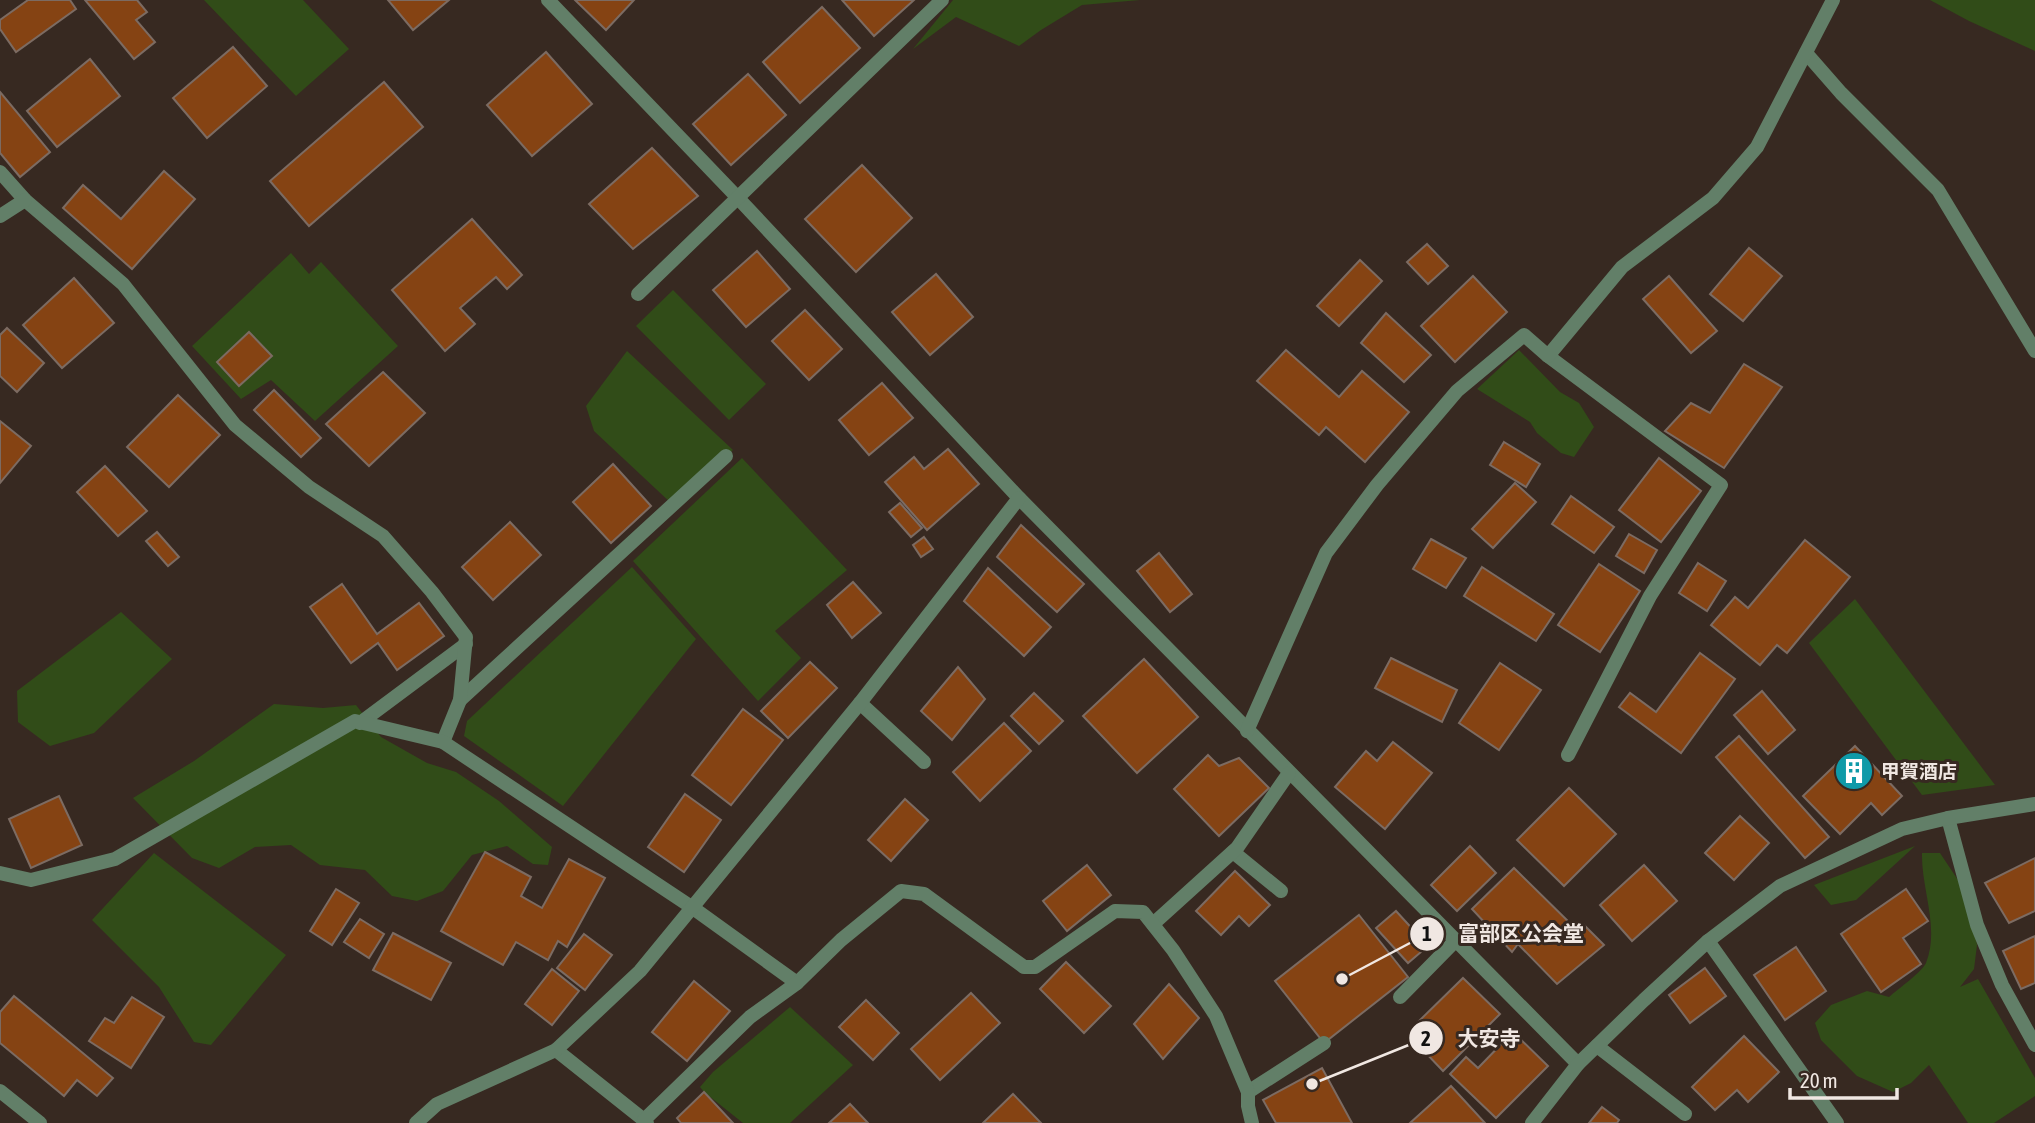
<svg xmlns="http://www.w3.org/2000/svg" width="2035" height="1123" font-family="'Asap Condensed','Noto Sans JP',sans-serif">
	<rect width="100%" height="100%" fill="#372921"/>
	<g fill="#314c18">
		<path d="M204,0h99l46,49 -53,47z"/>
		<path d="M953,0h187l-58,5 -41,25 -22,16 -63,-29 -43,32z"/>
		<path d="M1930,0h105v51l-66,-30z"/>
		<path d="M291,253l18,21 12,-12 77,84 -83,75 -44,-41 -30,19 -49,-53z"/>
		<path d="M673,290l93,94 -37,36 -93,-94z"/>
		<path d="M1519,350l41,42 19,11 15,24 -20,30 -13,-4 -24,-20 -7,-11 -53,-33z"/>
		<path d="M627,351l106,99 -61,54 -78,-73 -8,-25z"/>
		<path d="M742,458l105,112 -72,61 26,27 -43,43 -125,-140z"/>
		<path d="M632,567l64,72 -133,167 -99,-70 3,-15z"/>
		<path d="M1855,599l140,186 -73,10 -113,-152z"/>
		<path d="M121,612l51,47 -78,74 -44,13 -32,-24 -1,-31z"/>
		<path d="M274,704l49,4 33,-3 25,32 46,26 29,9 43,29 53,46 -4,18 -15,-1 -26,-18 -35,9 -29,36 -26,10 -25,-5 -27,-26 -45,-5 -29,-20 -36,2 -36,21 -27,-10 -59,-60 61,-37z"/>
		<path d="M1915,846l-59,54 -25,5 -17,-20z"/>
		<path d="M154,853l132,102 -75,90 -17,-3 -35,-55 -67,-67z"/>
		<path d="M1922,853h18l30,45 7,47 -3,24 -14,18 18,-8 57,99v18l-41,27h-26l-39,-58 -18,18 -18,9 -36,-16 -36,-36 -6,-17 16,-18 36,-14 22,6c9,-8 33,-25 37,-34 14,-35 -5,-74 -4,-110z"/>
		<path d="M790,1007l63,58 -63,58h-47l-39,-31 -4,-5 13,-15z"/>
	</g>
	<g fill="#854313" stroke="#7c6b62" stroke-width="2">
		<path d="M28,0h42l6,9 -60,43 -16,-23v-9z"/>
		<path d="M85,0h52l10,12 -11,8 19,22 -21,17z"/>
		<path d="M388,0h61l-36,30z"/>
		<path d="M575,0h59l-28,30z"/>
		<path d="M842,0h72l-40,36z"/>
		<path d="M822,7l38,41 -60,55 -37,-41z"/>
		<path d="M233,47l34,39 -60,52 -34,-40z"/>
		<path d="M546,52l46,52 -60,52 -45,-51z"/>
		<path d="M90,59l30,37 -63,51 -30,-36z"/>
		<path d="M748,74l38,41 -55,50 -38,-41z"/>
		<path d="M384,82l39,45 -114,99 -39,-45z"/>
		<path d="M0,92l50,60 -30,25 -20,-24z"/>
		<path d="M652,148l46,48 -65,53 -44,-45z"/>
		<path d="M862,165l50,53 -56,54 -51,-53z"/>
		<path d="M164,171l31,28 -63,70 -69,-61 20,-23 38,34z"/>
		<path d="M472,219l50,56 -15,14 -11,-12 -36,31 15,16 -30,27 -53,-61z"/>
		<path d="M1427,244l21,22 -20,18 -21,-22z"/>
		<path d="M1749,248l33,28 -39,45 -33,-27z"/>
		<path d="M757,251l33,38 -44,38 -33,-37z"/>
		<path d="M1360,260l22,21 -43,45 -22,-20z"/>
		<path d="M936,274l37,43 -43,38 -38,-43z"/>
		<path d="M1473,276l34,36 -52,50 -34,-36z"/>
		<path d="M1669,276l48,55 -26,22 -48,-54z"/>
		<path d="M74,278l40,45 -52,45 -39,-43z"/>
		<path d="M805,310l37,39 -33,31 -37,-39z"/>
		<path d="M1386,313l45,42 -27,27 -43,-39z"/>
		<path d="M7,328l37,35 -27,29 -17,-16v-41z"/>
		<path d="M249,332l23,24 -33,30 -22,-24z"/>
		<path d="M1286,350l53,47 23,-26 47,41 -44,50 -39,-35 -7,8 -62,-54z"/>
		<path d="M1744,364l38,23 -58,81 -59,-37 26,-28 19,10z"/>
		<path d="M383,372l42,41 -56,53 -43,-42z"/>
		<path d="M882,383l31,35 -44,37 -30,-35z"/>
		<path d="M274,390l47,48 -20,19 -47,-47z"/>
		<path d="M178,395l42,40 -51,52 -42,-40z"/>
		<path d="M0,421l31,25 -31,37z"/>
		<path d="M1504,442l36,22 -14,23 -36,-22z"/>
		<path d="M948,449l31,35 -52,46 -42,-48 29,-25 10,12z"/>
		<path d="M1659,458l42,33 -40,51 -42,-32z"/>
		<path d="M613,464l38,42 -40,37 -38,-41z"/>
		<path d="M105,466l42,45 -29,25 -41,-44z"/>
		<path d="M1515,483l21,19 -43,46 -21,-19z"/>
		<path d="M1571,496l43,31 -20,26 -42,-29z"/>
		<path d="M900,503l22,25 -11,9 -22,-25z"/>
		<path d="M510,522l31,33 -48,45 -31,-33z"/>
		<path d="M1021,525l63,59 -27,28 -60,-55z"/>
		<path d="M157,532l22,25 -11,9 -22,-25z"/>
		<path d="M1629,534l28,16 -13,23 -28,-17z"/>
		<path d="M924,537l9,12 -12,8 -8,-12z"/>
		<path d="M1431,539l35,19 -20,30 -33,-19z"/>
		<path d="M1805,540l45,37 -63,76 -10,-8 -17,20 -49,-40 24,-28 13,11z"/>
		<path d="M1159,553l33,41 -22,18 -33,-41z"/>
		<path d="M1698,563l28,18 -19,30 -28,-18z"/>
		<path d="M1599,564l41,27 -40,61 -42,-27z"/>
		<path d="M1482,567l72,47 -18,27 -72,-45z"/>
		<path d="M988,568l63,59 -27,29 -60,-55z"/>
		<path d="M853,582l28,31 -29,25 -25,-33z"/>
		<path d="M342,584l35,50 42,-31 25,33 -47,34 -19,-27 -27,20 -41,-56z"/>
		<path d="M1700,653l35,26 -54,74 -62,-46 11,-14 26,19z"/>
		<path d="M1391,658l66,32 -15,32 -67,-34z"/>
		<path d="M1144,659l54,58 -61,56 -54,-57z"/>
		<path d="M810,662l27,26 -49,50 -27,-27z"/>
		<path d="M1500,663l41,27 -42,60 -40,-27z"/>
		<path d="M958,667l27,32 -33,41 -31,-29z"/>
		<path d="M1762,691l33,39 -27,24 -34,-39z"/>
		<path d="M1034,693l29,28 -24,23 -28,-28z"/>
		<path d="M743,709l40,31 -52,65 -39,-30z"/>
		<path d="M1004,723l27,28 -51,50 -27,-29z"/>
		<path d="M1739,736l90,101 -24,21 -89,-101z"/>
		<path d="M1393,742l39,31 -47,56 -50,-42 31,-36 11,10z"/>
		<path d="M1855,746l47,50 -20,19 -11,-12 -31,31 -37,-38z"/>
		<path d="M1208,755l11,11 20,-8 30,30 -50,48 -45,-47z"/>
		<path d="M1569,788l47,46 -52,52 -47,-46z"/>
		<path d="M685,794l36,26 -37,52 -36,-25z"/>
		<path d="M59,796l23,49 -51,23 -22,-49z"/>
		<path d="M905,799l23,21 -37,41 -23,-21z"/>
		<path d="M1740,816l29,27 -35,37 -29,-27z"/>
		<path d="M1470,846l26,27 -39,38 -26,-26z"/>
		<path d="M485,852l46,25 -10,19 21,12 27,-49 36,19 -38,69 -9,-6 -10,19 -32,-18 -13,23 -62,-34z"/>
		<path d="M2035,858v53l-26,12 -24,-40z"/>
		<path d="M1087,865l24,30 -44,36 -24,-30z"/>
		<path d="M1644,865l33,36 -45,40 -32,-36z"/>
		<path d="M1514,868l63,62 6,-6 21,21 -47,39 -39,-40 -6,8 -40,-43z"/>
		<path d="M1235,871l35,34 -21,21 -10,-10 -18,19 -25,-24z"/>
		<path d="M336,889l23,14 -27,42 -22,-14z"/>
		<path d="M1906,889l22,32 -25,17 18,26 -40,28 -40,-58z"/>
		<path d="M1396,911l32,35 -20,17 -32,-35z"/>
		<path d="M1359,915l49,62 -84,66 -49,-62z"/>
		<path d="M360,919l24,15 -15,24 -25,-16z"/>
		<path d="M393,933l58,30 -20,37 -58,-30z"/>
		<path d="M584,934l28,21 -27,35 -28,-22z"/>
		<path d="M2035,936v47l-14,6 -18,-38z"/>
		<path d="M1796,947l30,44 -41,29 -31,-45z"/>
		<path d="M1066,962l45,44 -27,27 -44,-44z"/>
		<path d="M1705,968l21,28 -36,27 -21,-28z"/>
		<path d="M552,969l27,22 -27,34 -27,-21z"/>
		<path d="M1463,978l37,36 -57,57 -20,-21 10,-11 -16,-16z"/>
		<path d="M694,981l36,30 -43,50 -35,-29z"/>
		<path d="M1169,984l30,34 -36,41 -29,-35z"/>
		<path d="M971,993l29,30 -60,57 -29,-31z"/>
		<path d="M14,996l99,82 -16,18 -20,-16 -13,16 -64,-53v-31z"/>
		<path d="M132,997l32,20 -33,51 -42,-27 16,-23 9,5z"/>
		<path d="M866,1000l33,33 -26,27 -34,-33z"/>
		<path d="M1513,1032l35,34 -52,52 -46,-44 16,-17 12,11z"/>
		<path d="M1744,1036l35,36 -31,30 -11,-12 -22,20 -23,-23z"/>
		<path d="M1322,1068l30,55h-76l-13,-23z"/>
		<path d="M1451,1086l34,37h-75z"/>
		<path d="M704,1092l29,31h-52l-4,-5z"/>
		<path d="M1013,1094l28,29h-58z"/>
		<path d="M850,1104l18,19h-39z"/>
		<path d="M1602,1107l17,13 -2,3h-28z"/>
	</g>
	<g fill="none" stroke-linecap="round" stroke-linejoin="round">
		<g stroke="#627f68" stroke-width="14">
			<path d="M460,700l266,-244"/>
			<path d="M360,723l106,-79"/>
		</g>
		<g stroke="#627f68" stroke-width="14">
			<path d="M548,0l189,197 282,301 559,566"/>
			<path d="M1806,53l35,40 97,97 97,161"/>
			<path d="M0,172l25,28 98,84 112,141 74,62 74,49 49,56 34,45 -6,63 -17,42"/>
			<path d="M0,216l25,-16"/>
			<path d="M638,294l304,-294"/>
			<path d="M1548,356l173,129 -71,111 -82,159"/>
			<path d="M860,703l64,59"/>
			<path d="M1247,731l79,-178 51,-68 80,-94 67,-56 24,21 74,-89 91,-69 44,-51 76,-147"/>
			<path d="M1948,818l29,107 25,60 33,60"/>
			<path d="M1233,852l48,39"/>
			<path d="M0,873l31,7 84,-21 240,-138 88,21 250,166 104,75"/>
			<path d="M1153,924l84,-76 52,-75"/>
			<path d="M1708,941l129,182"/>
			<path d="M1400,997l55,-56"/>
			<path d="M1597,1046l88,68"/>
			<path d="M556,1050l88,70"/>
			<path d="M0,1091l40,32"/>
			<path d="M1248,1092l76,-49"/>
			<path d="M416,1123l21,-19 119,-54 84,-79 220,-268 159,-205"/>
			<path d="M647,1123l-3,-3 106,-103 47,-34 44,-43 60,-49 23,3 100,73h11l80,-56 28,1 30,38 43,66 32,76v14l4,17"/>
			<path d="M1532,1123l46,-59 66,-64 64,-59 72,-55 122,-57 46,-11 87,-14"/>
		</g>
	</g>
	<defs>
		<g id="building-disc" transform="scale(2.0125)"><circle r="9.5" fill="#0f9aa8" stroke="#372921"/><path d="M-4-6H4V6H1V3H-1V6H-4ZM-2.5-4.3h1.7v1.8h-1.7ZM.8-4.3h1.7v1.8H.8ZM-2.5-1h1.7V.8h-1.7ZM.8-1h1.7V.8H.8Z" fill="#fff"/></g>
	</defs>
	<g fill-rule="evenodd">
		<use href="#building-disc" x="1854" y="771"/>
	</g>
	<g text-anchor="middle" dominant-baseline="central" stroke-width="6" stroke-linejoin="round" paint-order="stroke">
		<g font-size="19" font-weight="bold" fill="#f0e7e2" stroke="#372921" text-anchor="start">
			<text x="1881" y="771">甲賀酒店</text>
		</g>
	</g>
	<path fill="none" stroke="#f0e7e2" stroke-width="2.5" d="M1342 979L1427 934M1312 1084L1426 1038"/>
	<g fill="#f0e7e2" stroke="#372921" stroke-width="2.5">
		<circle cx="1342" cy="979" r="7"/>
		<circle cx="1312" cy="1084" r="7"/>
		<circle cx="1427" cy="934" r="18"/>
		<circle cx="1426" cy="1038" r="18"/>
	</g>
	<g font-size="21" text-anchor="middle" font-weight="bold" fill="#111">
		<text x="1427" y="941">1</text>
		<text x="1426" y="1046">2</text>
	</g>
	<g font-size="21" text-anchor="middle" font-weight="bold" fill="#f0e7e2" stroke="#372921" stroke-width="6" stroke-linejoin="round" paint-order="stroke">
		<text x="1521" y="941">富部区公会堂</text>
		<text x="1489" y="1046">大安寺</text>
	</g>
	<path d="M1790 1088v10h107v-10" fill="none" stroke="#f0e7e2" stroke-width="3.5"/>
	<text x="1800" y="1088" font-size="21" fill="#f0e7e2" stroke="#372921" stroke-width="5" paint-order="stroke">20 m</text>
</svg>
